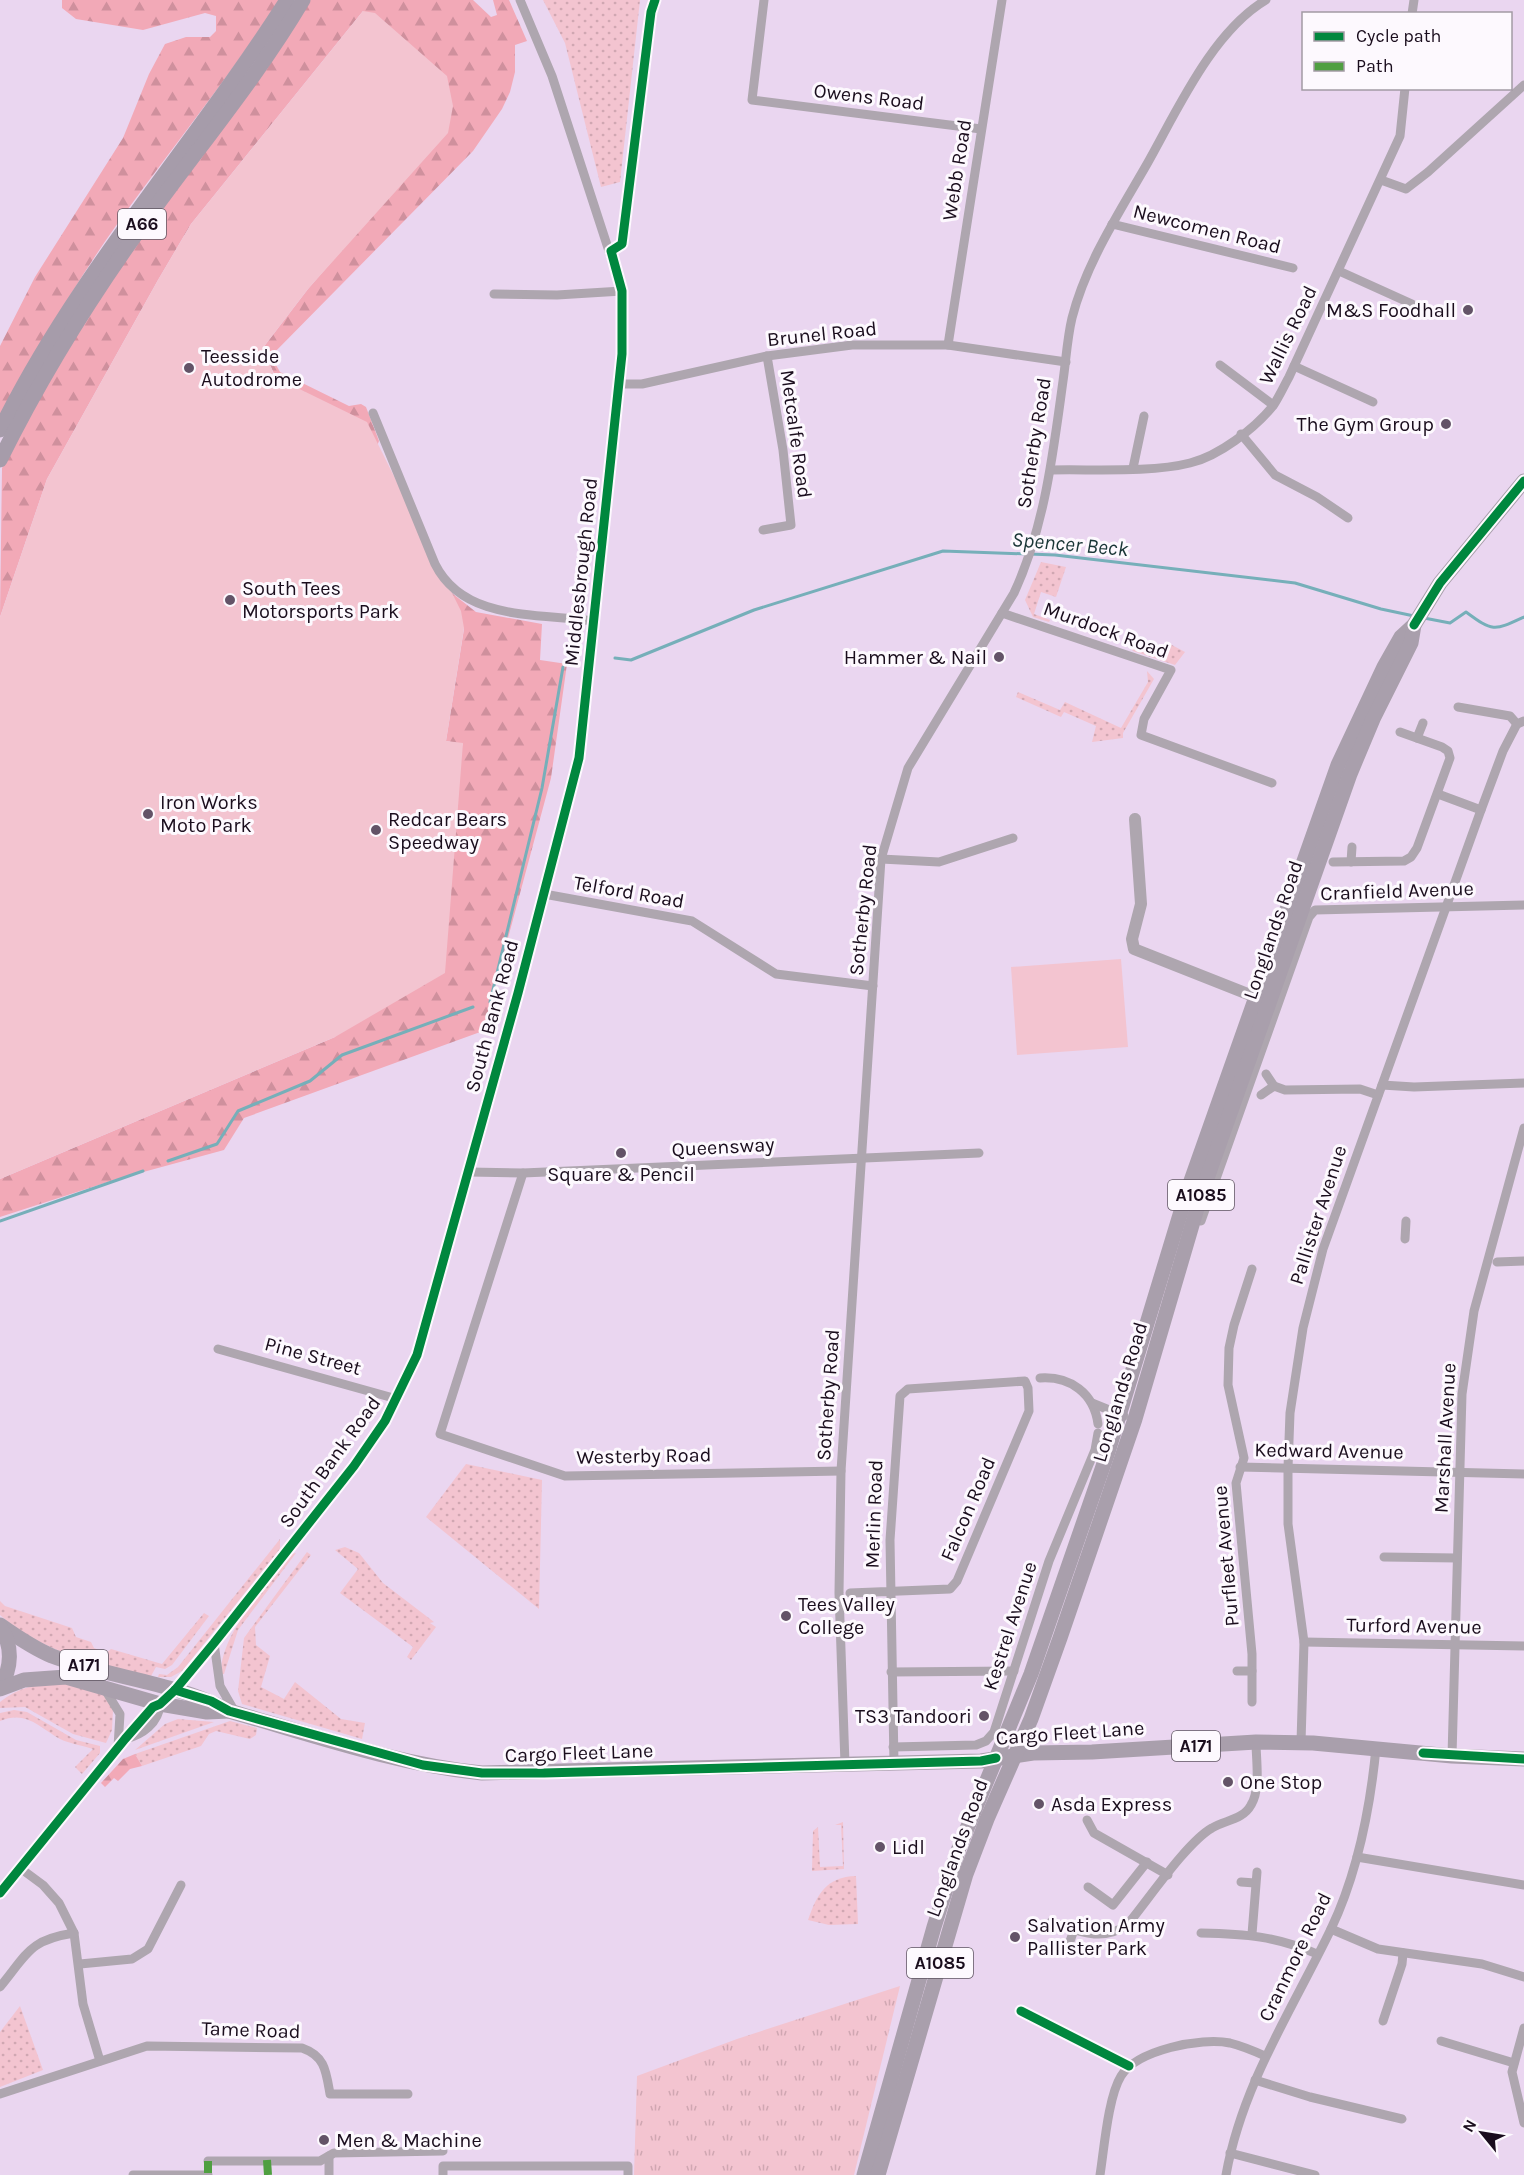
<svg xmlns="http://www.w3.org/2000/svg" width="1524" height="2175" font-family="Karla,sans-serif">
	<defs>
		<pattern id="grass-dots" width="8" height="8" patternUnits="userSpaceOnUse" patternTransform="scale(1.5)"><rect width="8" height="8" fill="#f3c4d0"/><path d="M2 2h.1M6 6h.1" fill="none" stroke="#d0a7b2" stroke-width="1.8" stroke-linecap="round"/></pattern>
		<pattern id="forest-firs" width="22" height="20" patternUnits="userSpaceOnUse" patternTransform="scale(1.5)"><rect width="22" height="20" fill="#f2a9b7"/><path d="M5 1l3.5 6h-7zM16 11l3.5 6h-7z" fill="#cf909d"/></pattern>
		<pattern id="park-tufts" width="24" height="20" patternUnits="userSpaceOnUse" patternTransform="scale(1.5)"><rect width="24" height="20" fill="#f3c4d0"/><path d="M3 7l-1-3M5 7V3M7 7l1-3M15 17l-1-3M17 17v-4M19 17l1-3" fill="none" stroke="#d0a7b2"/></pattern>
	</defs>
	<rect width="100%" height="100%" fill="#ead6f0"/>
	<g fill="url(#grass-dots)">
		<path d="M543,0h97l-20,182 -19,5 -36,-144z"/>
		<path d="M1041,562l25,5 -10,30 -15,-5 -7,22 16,6 -1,2 -16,-5 -8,-17z"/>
		<path d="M1170,644l15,8 -10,13 -42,-14 -3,-5 35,11z"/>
		<path d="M1147,671l7,8 -31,54v5l-31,4 4,-16 -32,-14 -3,5 -45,-20 2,-5 42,18 5,-8 56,26 27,-46z"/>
		<path d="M466,1464l76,16 -3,129 -113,-92z"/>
		<path d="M280,1539v10l-98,122 -11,6h-13l1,-3 8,1 11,-8z"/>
		<path d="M345,1547l14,6 24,30 51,39 -4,1 6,4 -25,33 -4,-3 6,-10 -73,-54 18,-24 -23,-19z"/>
		<path d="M307,1552l4,3 -56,72 1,18 14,11 -9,31 23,12 11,-17 46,37 24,4 -3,16 -120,-35 -4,-13 6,-53z"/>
		<path d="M296,1553l-58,77 -14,44h-3c-1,-41 46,-87 70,-120z"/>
		<path d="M0,1601l5,5 67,22 4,9 15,5 3,6 12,5 5,-4 51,15 42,-51 5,3 -37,49 -7,4 -9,-2 -5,9c-55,-12 -108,-23 -151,-61z"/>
		<path d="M58,1682l43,10 8,9 4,9 -1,20 -6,13 -33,-9 -48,-27 -25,1v-6c17,-14 36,-18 58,-20z"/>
		<path d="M14,1710l13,2 49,28 24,6v7l-18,21 -7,-7 18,-18c-11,-4 -23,-5 -33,-10 -21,-12 -34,-29 -60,-18v-8z"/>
		<path d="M178,1719l36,3 -79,28 30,-26z"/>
		<path d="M230,1721l27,7 -1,7 -6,4 -34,-8 -7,3 -8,12 -59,20 -7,-12z"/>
		<path d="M843,1822l1,47 -32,2 1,-40 5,-4 2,40 23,-1 -2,-41h-6z"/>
		<path d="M856,1876l2,48 -29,1 -21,-5c9,-26 18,-43 48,-44z"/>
		<path d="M20,2006l23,64 -43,17v-55z"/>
	</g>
	<g fill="url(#forest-firs)">
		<path d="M62,0h217c-53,83 -117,159 -173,240 -39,57 -72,116 -106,176v-70l35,-69 88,-139 26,-64 16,-30 21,-7h24l6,-6v-15l-11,-3 -62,17 -67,-11 -14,-11z"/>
		<path d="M308,0h165l18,17 6,-2 -4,-15h16l18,41 -12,4v27l-5,20 -8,17 -29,42 -202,205 9,16 69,34 12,-2 5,3 13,34 -4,10 -100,-75 -7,-16 -9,-7 49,-64 58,-67 -3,-211 -172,213 -33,56 -111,199 -47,138 2,-149 33,-64 63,-106z"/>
		<path d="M431,570l22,24 23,18 66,12 -2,36 27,4 -16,114 -68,253 -239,87 -20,32 -110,30 -114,37v-38l335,-142 128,-293 -17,-3 18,-112z"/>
		<path d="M135,1754l7,12 -12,3 -12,12 -4,-3 -9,9 -4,-4 22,-24z"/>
	</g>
	<path fill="url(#park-tufts)" d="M900,1986l-46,189h-220l3,-99 100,-37z"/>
	<g fill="#f3c4d0">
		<path d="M363,11l12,2 72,63 6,30 -5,27 -140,156 -49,64 9,7 7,17 92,45 94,189 3,17 -18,113 17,2 -18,230 -110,64 -335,142v-562l47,-138 111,-199 33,-56z"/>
		<path d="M1121,959l7,88 -111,8 -6,-88z"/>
	</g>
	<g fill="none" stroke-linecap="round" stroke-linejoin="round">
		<g stroke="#76afb9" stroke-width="3">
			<path d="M1424,618l26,5 16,-11c27,20 28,19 58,5"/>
			<path d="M615,658l16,2 123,-50 189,-59 112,4 240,28 86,26 33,7"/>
			<path d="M490,1002l52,-214 21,-121"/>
			<path d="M168,1161l49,-17 21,-33 72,-30 32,-26 131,-48"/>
			<path d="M0,1221l143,-50"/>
		</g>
		<g stroke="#aea6af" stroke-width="9">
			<path d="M764,0l-12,100 229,29"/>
			<path d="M1412,14l2,-14"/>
			<path d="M1381,180l25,9 22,-17 96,-87"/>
			<path d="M1112,224l181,44"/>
			<path d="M611,251l11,-7 29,-232 4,-12"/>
			<path d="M1339,271l73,33"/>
			<path d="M494,294l63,1 65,-4"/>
			<path d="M948,345l54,-345"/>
			<path d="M1220,365l53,40"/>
			<path d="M1294,366l79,36"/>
			<path d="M619,384h23l125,-28 85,-11h96l118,17"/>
			<path d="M373,413l62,151c29,58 104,49 159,57"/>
			<path d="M1241,434l34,41 42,22 31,21"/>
			<path d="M1133,468l11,-52"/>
			<path d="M1051,470c41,-1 100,3 139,-7 29,-7 64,-34 83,-57 6,-9 11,-20 16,-29l111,-241 5,-48"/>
			<path d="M763,530l28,-5 -8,-75 -16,-94"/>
			<path d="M1002,613l169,57 -27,49 -3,16 131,48"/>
			<path d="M1458,707l52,9 7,8 7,-3"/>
			<path d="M1417,738l6,-15"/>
			<path d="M1438,794l43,16"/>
			<path d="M881,859l58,3 74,-24"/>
			<path d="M1333,862l71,-1 7,-4 6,-9 33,-90 -2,-7 -6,-4 -42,-15"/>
			<path d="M1351,862l1,-15"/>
			<path d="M544,894l148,27 84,53 97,12"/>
			<path d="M1266,1074l8,12"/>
			<path d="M1382,1085l32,2 110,-4"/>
			<path d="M1261,1095l13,-9 11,4 75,-1 18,6"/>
			<path d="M469,1172l54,1 456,-20"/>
			<path d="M523,1173l-83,261 125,42 276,-5"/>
			<path d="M1201,1221l108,-304 6,-7 209,-5"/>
			<path d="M1405,1239l1,-18"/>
			<path d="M1497,1262l27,-1"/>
			<path d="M1252,1269l-18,56 -5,23 -1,37 16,73 -8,25 16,171v48"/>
			<path d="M218,1349l179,50"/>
			<path d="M1040,1378c30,-2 54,15 58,46"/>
			<path d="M1092,1403l32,13"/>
			<path d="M1240,1467l284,7"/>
			<path d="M1384,1557l73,1"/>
			<path d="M850,1593l100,-4 7,-8 72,-170 -1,-23 -3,-7 -117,8 -8,7 -10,144 4,223"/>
			<path d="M1304,1642l220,4"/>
			<path d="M214,1643l6,43 15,26"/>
			<path d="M1237,1671h15"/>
			<path d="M891,1672l123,-1"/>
			<path d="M104,1688l16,26 -2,33"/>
			<path d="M173,1692l181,-226 31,-45 32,-66 101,-362 61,-235 43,-404v-63l-70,-215 -32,-76"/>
			<path d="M125,1739c17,-4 34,-16 35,-35"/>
			<path d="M1301,1742l3,-100 -16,-118v-56l2,-55 13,-85 20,-79 158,-439 22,-59 14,-27"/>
			<path d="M893,1747l83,-2 10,-4 8,-9 55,-171 46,-111 3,-17"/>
			<path d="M1452,1756l10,-362 12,-83 50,-183"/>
			<path d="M845,1764l-6,-171 2,-122 40,-612 27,-91 106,-175c31,-67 39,-140 49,-212 3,-20 4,-42 9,-63 14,-55 47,-105 75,-154 30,-53 65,-132 119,-164"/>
			<path d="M1087,1820l7,13 74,42"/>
			<path d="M1357,1857l167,28"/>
			<path d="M20,1868l23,17 16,18 15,30 9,71 17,57"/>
			<path d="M1241,1882l14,1"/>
			<path d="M1088,1887l25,18 34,-43"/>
			<path d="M0,1893l125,-154 28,-32 8,-3"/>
			<path d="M1051,1922c27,9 52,21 77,2 20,-24 59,-82 84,-96 13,-8 31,-8 39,-23 10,-16 5,-45 5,-63"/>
			<path d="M1331,1929l47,20 104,15 42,13"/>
			<path d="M1201,1933c44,1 75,3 116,21"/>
			<path d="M1252,1934l5,-62"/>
			<path d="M1069,1944l5,-14"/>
			<path d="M80,1964l52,-5 16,-10 33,-64"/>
			<path d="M0,1987c28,-34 29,-47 74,-54"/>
			<path d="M1383,2021l19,-57 1,-11"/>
			<path d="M1524,2028l-12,44 12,51"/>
			<path d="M1441,2041l73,22"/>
			<path d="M1255,2080l55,17 92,22"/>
			<path d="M0,2094l147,-48 155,2c23,8 24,23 28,46h78"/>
			<path d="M1230,2153l85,22"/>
			<path d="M329,2156v19"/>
			<path d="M208,2161h112l14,-8 109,-2"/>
			<path d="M133,2175h75"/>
			<path d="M443,2175v-9h185v9"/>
			<path d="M1100,2175c4,-25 8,-78 21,-99 16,-26 80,-39 109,-33 12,3 24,8 35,13"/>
			<path d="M1226,2175c16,-90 66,-165 105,-246 27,-57 39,-119 45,-181"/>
		</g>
		<path stroke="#aea6af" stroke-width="12" d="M1135,819l6,85 -9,35 2,10 129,51"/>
		<g stroke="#a99fac" stroke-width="15">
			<path d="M0,1625c17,12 33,23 52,31 58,22 123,26 177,55 84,24 166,53 253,62l499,-12 52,-8 59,-1 164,-10 57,1 139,13 72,3"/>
			<path d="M0,1627c13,18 12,42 0,59"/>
			<path d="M0,1689l24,-9 42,-3 94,27 47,8 22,-1"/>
			<path d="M864,2175l70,-248 25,-79 72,-174 77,-222 78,-257 152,-430 46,-98 17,-30 13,-12 26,-42 84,-102"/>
			<path d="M878,2175l88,-301 21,-55 44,-100 29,-81 75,-219 65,-221 150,-424 23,-55 38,-76 3,-18"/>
		</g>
		<g stroke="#a69caa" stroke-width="15">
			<path d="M0,430c77,-157 194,-284 287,-430"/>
			<path d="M0,460c41,-83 90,-162 144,-237 53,-74 113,-145 159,-223"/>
		</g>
		<g stroke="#4f9f41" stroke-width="8" stroke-dasharray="15 8" stroke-linecap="butt">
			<path d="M267,2160l1,15"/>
			<path d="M208,2161v12"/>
		</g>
		<g stroke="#fdf9fe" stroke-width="13">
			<g id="cycleway">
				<path d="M1414,625l26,-42 84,-102"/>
				<path d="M175,1690l36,11 18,10 194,54 59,8h62l437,-12 15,-3"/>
				<path d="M1423,1753l101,6"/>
				<path d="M0,1893l125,-154 28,-32 7,-3 15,-14 39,-47 140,-177 31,-45 32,-66 101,-362 61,-235 43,-404v-63l-11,-40 11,-7 29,-232 4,-12"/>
				<path d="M1021,2011l108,55"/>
			</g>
		</g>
		<use href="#cycleway" stroke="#00873e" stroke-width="9"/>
	</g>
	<g fill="#635367" stroke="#fdf9fe" stroke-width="2">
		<circle cx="1468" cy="310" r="6"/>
		<circle cx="189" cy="368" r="6"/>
		<circle cx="1446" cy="424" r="6"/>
		<circle cx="230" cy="600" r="6"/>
		<circle cx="999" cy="657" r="6"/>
		<circle cx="148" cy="814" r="6"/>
		<circle cx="376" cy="830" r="6"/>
		<circle cx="621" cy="1153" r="6"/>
		<circle cx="786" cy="1616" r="6"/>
		<circle cx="984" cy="1716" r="6"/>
		<circle cx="1228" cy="1782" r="6"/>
		<circle cx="1039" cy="1804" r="6"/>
		<circle cx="880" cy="1847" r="6"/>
		<circle cx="1015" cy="1937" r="6"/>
		<circle cx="324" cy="2140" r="6"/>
	</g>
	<g text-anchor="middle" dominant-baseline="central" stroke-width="6" stroke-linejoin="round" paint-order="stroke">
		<g fill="#fdf9fe" stroke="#5e5460" stroke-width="1.5">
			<rect x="118" y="209" width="48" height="30" rx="4.5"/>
			<rect x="1168" y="1180" width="66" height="30" rx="4.5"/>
			<rect x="60" y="1650" width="48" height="30" rx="4.5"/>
			<rect x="1172" y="1731" width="48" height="30" rx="4.5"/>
			<rect x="907" y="1948" width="66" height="30" rx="4.5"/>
		</g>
		<g font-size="18" font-weight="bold" fill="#1a0d1d">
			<text x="142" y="224">A66</text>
			<text x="1201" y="1195">A1085</text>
			<text x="84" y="1665">A171</text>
			<text x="1196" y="1746">A171</text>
			<text x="940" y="1963">A1085</text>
		</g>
		<g font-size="20" fill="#1a0d1d" stroke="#fdf9fe">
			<text transform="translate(869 97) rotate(7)">Owens Road</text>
			<text transform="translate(957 170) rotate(-81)">Webb Road</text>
			<text transform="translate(1207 229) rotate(14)">Newcomen Road</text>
			<text transform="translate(822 334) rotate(-6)">Brunel Road</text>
			<text transform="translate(1288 335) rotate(-64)">Wallis Road</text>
			<text transform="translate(796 434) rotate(82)">Metcalfe Road</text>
			<text transform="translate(1034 443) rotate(-81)">Sotherby Road</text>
			<text transform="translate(581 572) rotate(-84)">Middlesbrough Road</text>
			<text transform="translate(1106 630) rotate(20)">Murdock Road</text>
			<text transform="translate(1397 891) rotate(-2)">Cranfield Avenue</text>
			<text transform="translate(629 892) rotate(10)">Telford Road</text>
			<text transform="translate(863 910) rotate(-84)">Sotherby Road</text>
			<text transform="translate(1273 930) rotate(-71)">Longlands Road</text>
			<text transform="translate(492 1016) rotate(-75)">South Bank Road</text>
			<text transform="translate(723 1147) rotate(-3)">Queensway</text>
			<text transform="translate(1318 1215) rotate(-72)">Pallister Avenue</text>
			<text transform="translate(313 1356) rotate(15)">Pine Street</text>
			<text transform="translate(1120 1392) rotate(-73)">Longlands Road</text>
			<text transform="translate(828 1395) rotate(-86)">Sotherby Road</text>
			<text transform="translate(1445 1438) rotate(-87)">Marshall Avenue</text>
			<text transform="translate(1329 1451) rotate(1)">Kedward Avenue</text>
			<text transform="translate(644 1456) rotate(-1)">Westerby Road</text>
			<text transform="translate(330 1462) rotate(-54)">South Bank Road</text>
			<text transform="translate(968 1509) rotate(-67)">Falcon Road</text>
			<text transform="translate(874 1514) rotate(-88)">Merlin Road</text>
			<text transform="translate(1226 1556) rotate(-95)">Purfleet Avenue</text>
			<text transform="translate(1010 1626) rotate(-72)">Kestrel Avenue</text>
			<text transform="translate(1414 1626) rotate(1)">Turford Avenue</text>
			<text transform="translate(1070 1733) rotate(-4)">Cargo Fleet Lane</text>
			<text transform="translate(579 1753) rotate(-2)">Cargo Fleet Lane</text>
			<text transform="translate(957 1848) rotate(-70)">Longlands Road</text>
			<text transform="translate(1295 1957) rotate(-64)">Cranmore Road</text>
			<text transform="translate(251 2030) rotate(2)">Tame Road</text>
		</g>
		<g font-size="20" fill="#1a0d1d" stroke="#fdf9fe" text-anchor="start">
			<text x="1456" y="310" text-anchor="end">M&amp;S Foodhall</text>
			<text x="201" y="356">Teesside<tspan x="201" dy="23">Autodrome</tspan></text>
			<text x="1434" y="424" text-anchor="end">The Gym Group</text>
			<text x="242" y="588">South Tees<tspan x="242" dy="23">Motorsports Park</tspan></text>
			<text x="987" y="657" text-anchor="end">Hammer &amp; Nail</text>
			<text x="160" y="802">Iron Works<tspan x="160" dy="23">Moto Park</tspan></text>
			<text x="388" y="819">Redcar Bears<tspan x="388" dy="23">Speedway</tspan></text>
			<text x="621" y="1174" text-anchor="middle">Square &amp; Pencil</text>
			<text x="798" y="1604">Tees Valley<tspan x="798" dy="23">College</tspan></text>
			<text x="972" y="1716" text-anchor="end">TS3 Tandoori</text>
			<text x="1240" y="1782">One Stop</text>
			<text x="1051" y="1804">Asda Express</text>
			<text x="892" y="1847">Lidl</text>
			<text x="1027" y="1925">Salvation Army<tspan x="1027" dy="23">Pallister Park</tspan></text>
			<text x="336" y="2140">Men &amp; Machine</text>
		</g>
		<g font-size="21" font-style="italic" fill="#193536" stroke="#fdf9fe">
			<text transform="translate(1070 544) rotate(5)">Spencer Beck</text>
		</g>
	</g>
	<rect x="1302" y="12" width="210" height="78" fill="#fdf9fe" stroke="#a29ba4" stroke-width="1.5"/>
	<rect x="1314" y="32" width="30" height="9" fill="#00873e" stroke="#a29ba4" stroke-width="1.5"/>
	<text x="1356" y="42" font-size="18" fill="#1a0d1d">Cycle path</text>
	<rect x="1314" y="62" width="30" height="9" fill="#4f9f41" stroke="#a29ba4" stroke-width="1.5"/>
	<text x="1356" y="72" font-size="18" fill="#1a0d1d">Path</text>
	<g transform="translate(1482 2133) rotate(300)" stroke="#fdf9fe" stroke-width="4.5" paint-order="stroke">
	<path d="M0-4.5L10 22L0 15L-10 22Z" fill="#1a0d1d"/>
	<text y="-9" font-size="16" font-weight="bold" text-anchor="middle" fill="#1a0d1d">N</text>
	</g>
</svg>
